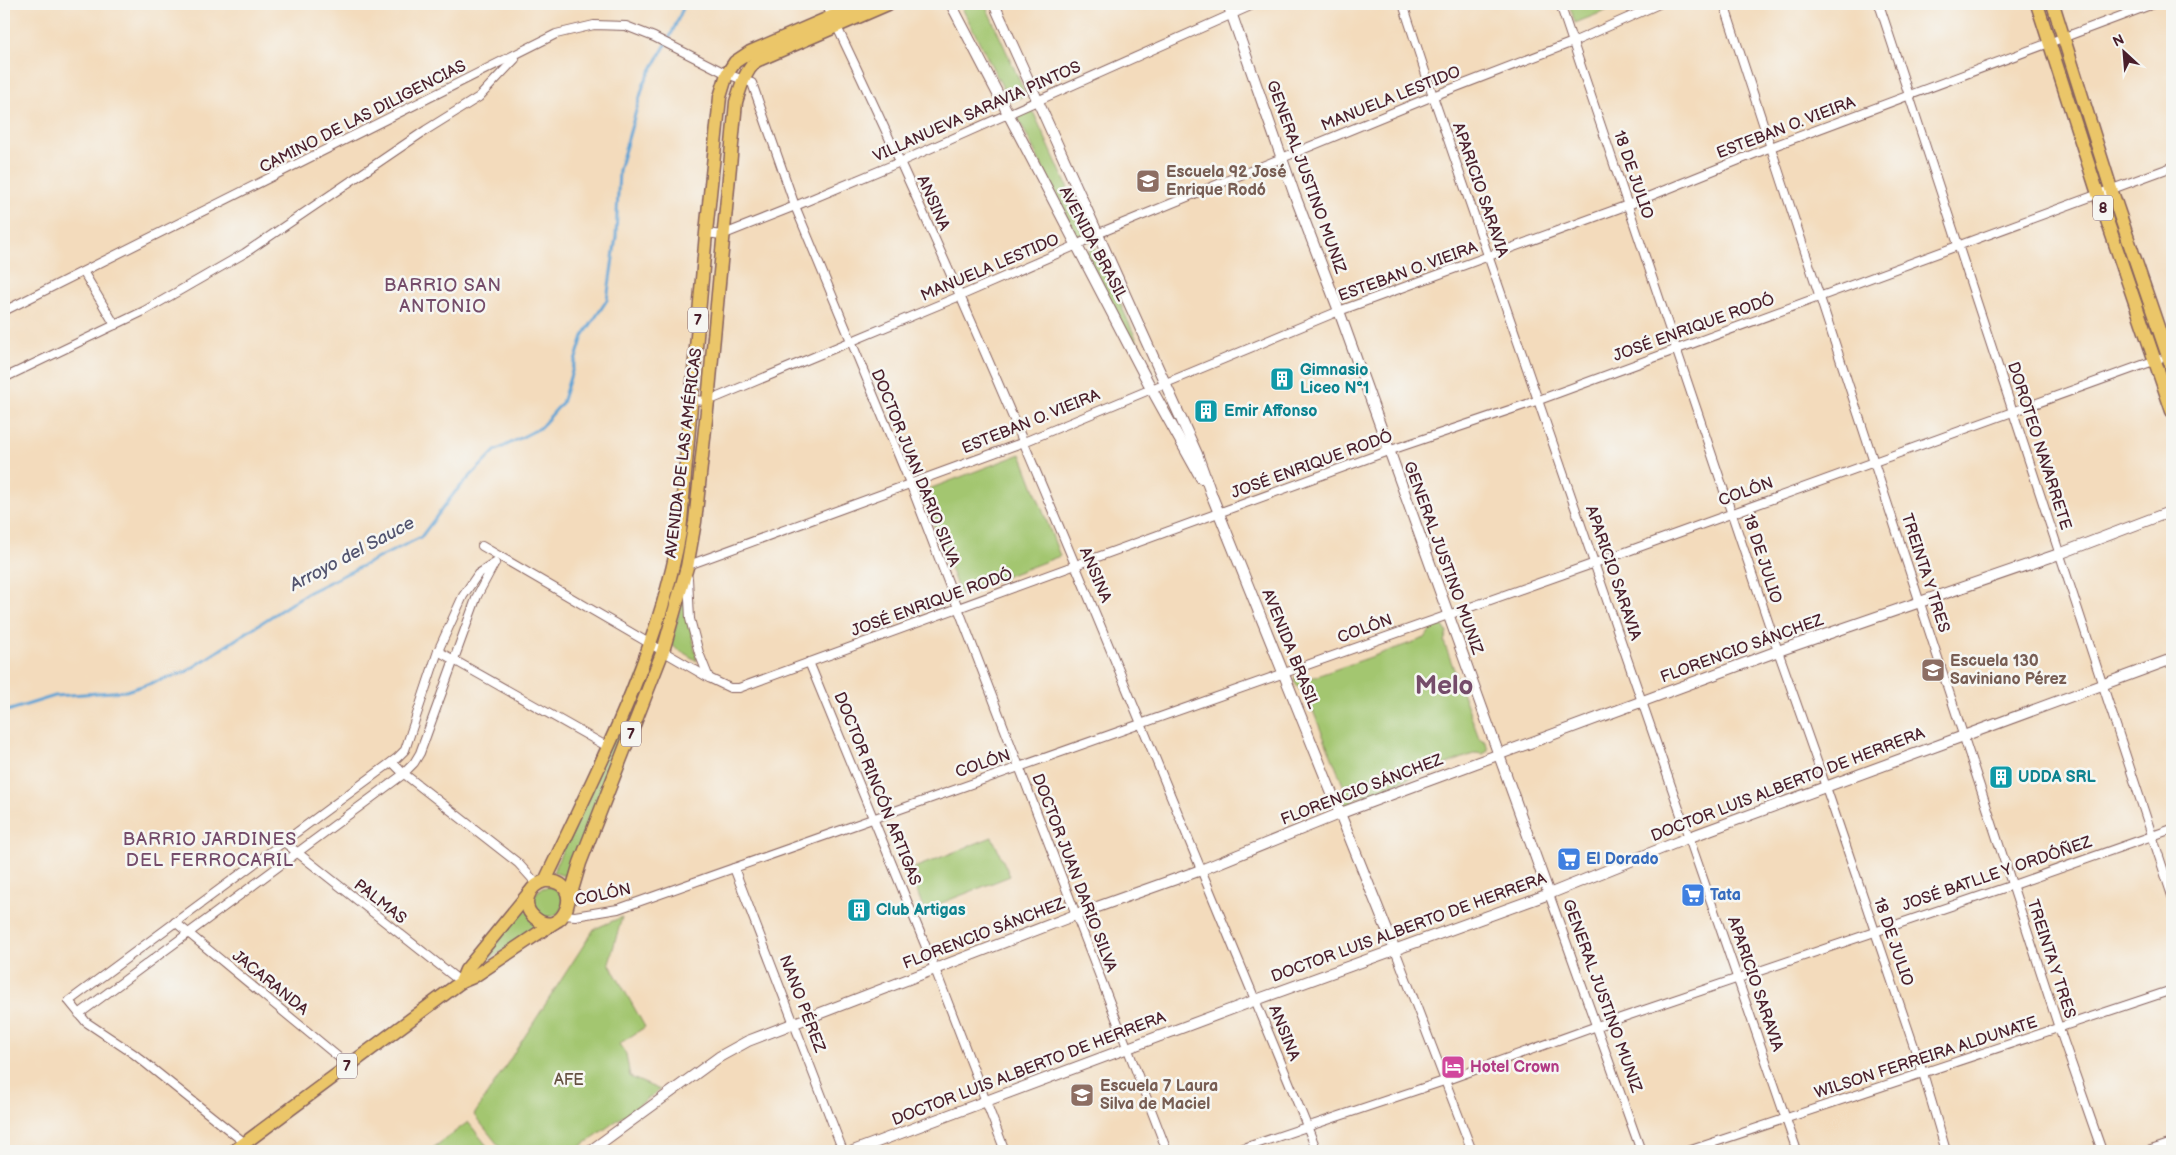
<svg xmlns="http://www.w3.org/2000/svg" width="2176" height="1155" font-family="'Balsamiq Sans',sans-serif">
	<rect width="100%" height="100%" fill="#f6f6f2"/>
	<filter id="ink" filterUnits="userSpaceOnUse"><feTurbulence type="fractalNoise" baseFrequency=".02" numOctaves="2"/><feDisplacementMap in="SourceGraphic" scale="10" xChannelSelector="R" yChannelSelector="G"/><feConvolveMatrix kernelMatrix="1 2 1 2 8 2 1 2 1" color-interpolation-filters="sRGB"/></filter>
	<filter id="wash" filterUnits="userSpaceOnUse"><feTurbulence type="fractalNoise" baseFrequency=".0096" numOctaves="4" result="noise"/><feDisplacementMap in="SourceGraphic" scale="20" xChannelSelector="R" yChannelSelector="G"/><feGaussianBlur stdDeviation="1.12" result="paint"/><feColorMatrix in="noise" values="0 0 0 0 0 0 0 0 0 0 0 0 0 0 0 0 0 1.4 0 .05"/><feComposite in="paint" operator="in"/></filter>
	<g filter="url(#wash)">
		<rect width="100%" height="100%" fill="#f3dbbc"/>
		<g fill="#a3c670" stroke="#76724e">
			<path d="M960,4h25l41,91 -16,7z"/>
			<path d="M1569,4h54l-48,19z"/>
			<path d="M1032,109l56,123 -10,6 -61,-122z"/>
			<path d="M1095,247l57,127 -4,2 -62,-124z"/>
			<path d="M1021,454l39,102 -100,38 -39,-102z"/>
			<path d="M684,591l13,70 -26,-16z"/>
			<path d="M1440,625l3,1 4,6 -3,10 35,96 7,4 2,9 -5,3 -7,-1 -122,46 -2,5 -8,1 -3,-8 4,-7 -40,-99 -6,-2 -5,-8 1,-4 8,-2 5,4 117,-41 6,-9z"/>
			<path d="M651,648l6,3 -86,233 -7,-8 -11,-4z"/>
			<path d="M992,837l18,39 -86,34 -15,-40z"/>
			<circle cx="548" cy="902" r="15"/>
			<path d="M525,910l16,15 -70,47z"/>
			<path d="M622,917l-13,46 36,64 -26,17 7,10 4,23 30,13 -86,61h-71l-29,-36 120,-186z"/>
			<path d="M468,1122l23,29h-62z"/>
		</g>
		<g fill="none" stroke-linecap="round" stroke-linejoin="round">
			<path stroke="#5fa3d4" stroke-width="3" d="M4,712l51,-16 71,-5 60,-19 121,-79 114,-56 34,-45 40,-41 45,-23 22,-25 21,-67 24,-36 9,-63 3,-67 25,-87 25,-44 16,-35"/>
		</g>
	</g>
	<g filter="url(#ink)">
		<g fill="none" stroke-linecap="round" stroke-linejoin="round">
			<g stroke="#85615e" stroke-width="10">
				<g id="minor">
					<path d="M826,4c136,282 255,573 374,863 39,95 79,189 117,284"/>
					<path d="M1403,4l30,92 364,1055"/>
					<path d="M1560,4l218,647 48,136 97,286 23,78"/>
					<path d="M1724,4l335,1024 43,123"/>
					<path d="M1879,4l293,892"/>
					<path d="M706,233l16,2 73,-29 105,-44 355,-158"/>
					<path d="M84,273l31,52"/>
					<path d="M4,311l552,-277 38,-9 32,1 28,11 73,37 25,9 43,123 115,277 257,668"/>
					<path d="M4,378l140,-67 101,-58 181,-123 53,-33 36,-38"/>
					<path d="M691,400l17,1 252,-105 117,-51 20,-11 336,-138 140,-54 86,-38"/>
					<path d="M482,546l227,132 21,10h9l649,-237 151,-51 633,-233"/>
					<path d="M686,566l338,-124 315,-131 289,-106 143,-58 382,-143"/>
					<path d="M688,578l2,41 9,34 10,25"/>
					<path d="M438,651l170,96"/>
					<path d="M809,662l126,307 70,182"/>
					<path d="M392,762l11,11 115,90 19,21"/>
					<path d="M284,842l177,140"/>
					<path d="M734,868l109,283"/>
					<path d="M1549,894l92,257"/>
					<path d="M564,915l11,1 43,-7 977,-346 564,-204"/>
					<path d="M175,922l173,143"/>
					<path d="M1395,950l77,201"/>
					<path d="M79,1014l322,-238 13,-13 6,-10 57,-157 16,-30"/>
					<path d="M245,1143l-111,-89 -48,-32 -17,-21 328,-243 8,-8 33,-99 25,-55 15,-22 17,-11"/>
					<path d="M1235,1151l209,-70 153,-55 416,-141 159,-56"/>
					<path d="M1688,1151l484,-161"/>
					<path d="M2148,1151l24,-8"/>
				</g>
			</g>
			<g stroke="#85615e" stroke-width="12">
				<g id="tertiary">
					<path d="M951,4l200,384 50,90"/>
					<path d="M994,4l203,450 15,42 183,454"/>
					<path d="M1228,4l66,189 45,118 210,583"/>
					<path d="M590,1151l129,-94 29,-16 327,-126 126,-45 140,-57 437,-162 281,-97 113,-43"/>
					<path d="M853,1151l403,-151 293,-106 141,-57 482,-178"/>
				</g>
			</g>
			<g stroke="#85615e" stroke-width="15">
				<g id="primary">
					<path d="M2037,4l61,190 74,217"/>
					<path d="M2053,4l58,185 61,179"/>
					<path d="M545,881c43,-2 18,63 -11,36 -14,-12 -5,-32 11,-36 53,-112 113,-226 135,-349l26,-299 14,-136 7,-23 8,-12 15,-10 111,-48"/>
					<path d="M569,900l11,-37 83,-212 24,-84 8,-45 13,-121 28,-299c5,-16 8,-29 20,-41l132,-57"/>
					<path d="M461,982l5,-12 63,-77"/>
					<path d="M234,1151l227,-169 12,-5 82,-55"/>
				</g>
			</g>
			<use href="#minor" stroke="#fff" stroke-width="8"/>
			<use href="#tertiary" stroke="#fff" stroke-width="10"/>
			<use href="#primary" stroke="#ebc669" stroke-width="12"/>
		</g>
	</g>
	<defs>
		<g id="school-square" transform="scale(1.25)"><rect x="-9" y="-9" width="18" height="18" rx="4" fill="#8d6e63" stroke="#f6f6f2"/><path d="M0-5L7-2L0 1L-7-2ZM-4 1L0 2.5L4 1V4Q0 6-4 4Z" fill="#fff"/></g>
		<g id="building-square" transform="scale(1.25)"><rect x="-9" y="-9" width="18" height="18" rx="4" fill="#0f9aa8" stroke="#f6f6f2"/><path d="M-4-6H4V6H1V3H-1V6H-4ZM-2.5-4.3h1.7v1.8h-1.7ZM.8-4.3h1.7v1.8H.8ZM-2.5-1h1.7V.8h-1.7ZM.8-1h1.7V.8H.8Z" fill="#fff"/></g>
		<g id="supermarket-square" transform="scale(1.25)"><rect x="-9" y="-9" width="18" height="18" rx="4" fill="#3f7fe0" stroke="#f6f6f2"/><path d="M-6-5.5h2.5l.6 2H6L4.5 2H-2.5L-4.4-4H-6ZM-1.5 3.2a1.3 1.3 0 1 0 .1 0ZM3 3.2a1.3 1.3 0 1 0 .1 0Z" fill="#fff"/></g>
		<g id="hotel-square" transform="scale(1.25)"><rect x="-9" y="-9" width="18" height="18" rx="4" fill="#d1479c" stroke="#f6f6f2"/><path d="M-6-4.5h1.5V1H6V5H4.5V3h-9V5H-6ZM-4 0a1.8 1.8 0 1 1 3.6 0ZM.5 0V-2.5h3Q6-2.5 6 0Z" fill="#fff"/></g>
	</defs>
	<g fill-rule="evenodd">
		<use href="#school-square" x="1148" y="181"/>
		<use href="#building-square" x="1282" y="379"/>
		<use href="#building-square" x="1206" y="411"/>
		<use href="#school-square" x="1933" y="670"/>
		<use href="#building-square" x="2001" y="777"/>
		<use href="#supermarket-square" x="1569" y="859"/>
		<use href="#supermarket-square" x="1693" y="895"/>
		<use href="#building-square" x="859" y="910"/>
		<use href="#hotel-square" x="1453" y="1067"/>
		<use href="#school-square" x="1082" y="1095"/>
	</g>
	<g text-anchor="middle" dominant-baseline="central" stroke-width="5" stroke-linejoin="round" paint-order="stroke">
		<g fill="#f6f6f2" stroke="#7e6067" stroke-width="1">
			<rect x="2093" y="195.5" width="20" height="25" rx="4"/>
			<rect x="688" y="307.5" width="20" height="25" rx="4"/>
			<rect x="621" y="721.5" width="20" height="25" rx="4"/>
			<rect x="337" y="1053.5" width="20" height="25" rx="4"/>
		</g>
		<g font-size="15" font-weight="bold" fill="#4a1f2b">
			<text x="2103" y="208">8</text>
			<text x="698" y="320">7</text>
			<text x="631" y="734">7</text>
			<text x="347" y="1066">7</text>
		</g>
		<g font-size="16" fill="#4a1f2b" stroke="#f6f6f2">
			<text transform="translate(1391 99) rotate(-22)">MANUELA LESTIDO</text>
			<text transform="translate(977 112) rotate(-24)">VILLANUEVA SARAVIA PINTOS</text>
			<text transform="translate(363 117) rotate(-27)">CAMINO DE LAS DILIGENCIAS</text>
			<text transform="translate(1786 128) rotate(-21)">ESTEBAN O. VIEIRA</text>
			<text transform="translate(1633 175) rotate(71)">18 DE JULIO</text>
			<text transform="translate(1306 177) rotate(70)">GENERAL JUSTINO MUNIZ</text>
			<text transform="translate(1480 190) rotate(71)">APARICIO SARAVIA</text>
			<text transform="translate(933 203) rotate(66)">ANSINA</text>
			<text transform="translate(1093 244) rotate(62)">AVENIDA BRASIL</text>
			<text transform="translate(990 268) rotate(-23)">MANUELA LESTIDO</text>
			<text transform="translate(1408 272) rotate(-20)">ESTEBAN O. VIEIRA</text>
			<text transform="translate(1694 328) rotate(-20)">JOSÉ ENRIQUE RODÓ</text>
			<text transform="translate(1031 422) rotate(-22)">ESTEBAN O. VIEIRA</text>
			<text transform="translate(2039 446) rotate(72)">DOROTEO NAVARRETE</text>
			<text transform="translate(684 453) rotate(-83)">AVENIDA DE LAS AMÉRICAS</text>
			<text transform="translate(1312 465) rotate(-20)">JOSÉ ENRIQUE RODÓ</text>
			<text transform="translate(915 468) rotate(68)">DOCTOR JUAN DARIO SILVA</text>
			<text transform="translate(1746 492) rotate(-20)">COLÓN</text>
			<text transform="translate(1443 558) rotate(70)">GENERAL JUSTINO MUNIZ</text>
			<text transform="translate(1762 559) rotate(72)">18 DE JULIO</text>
			<text transform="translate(1613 573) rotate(71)">APARICIO SARAVIA</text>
			<text transform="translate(1925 573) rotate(72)">TREINTA Y TRES</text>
			<text transform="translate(1095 575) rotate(67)">ANSINA</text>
			<text transform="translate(932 603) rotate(-20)">JOSÉ ENRIQUE RODÓ</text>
			<text transform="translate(1365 629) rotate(-20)">COLÓN</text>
			<text transform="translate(1290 649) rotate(68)">AVENIDA BRASIL</text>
			<text transform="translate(1742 649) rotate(-20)">FLORENCIO SÁNCHEZ</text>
			<text transform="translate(983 764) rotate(-19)">COLÓN</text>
			<text transform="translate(1788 785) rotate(-21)">DOCTOR LUIS ALBERTO DE HERRERA</text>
			<text transform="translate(877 789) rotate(68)">DOCTOR RINCÓN ARTIGAS</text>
			<text transform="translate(1362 790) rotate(-21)">FLORENCIO SÁNCHEZ</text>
			<text transform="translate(1074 873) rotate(69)">DOCTOR JUAN DARIO SILVA</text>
			<text transform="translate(1997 874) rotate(-19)">JOSÉ BATLLE Y ORDÓÑEZ</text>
			<text transform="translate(603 895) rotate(-12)">COLÓN</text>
			<text transform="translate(380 902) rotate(38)">PALMAS</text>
			<text transform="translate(1409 928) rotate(-20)">DOCTOR LUIS ALBERTO DE HERRERA</text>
			<text transform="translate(984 934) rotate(-21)">FLORENCIO SÁNCHEZ</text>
			<text transform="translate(1893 942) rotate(71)">18 DE JULIO</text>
			<text transform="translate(2051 959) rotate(72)">TREINTA Y TRES</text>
			<text transform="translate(270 983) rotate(39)">JACARANDA</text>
			<text transform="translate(1755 984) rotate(71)">APARICIO SARAVIA</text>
			<text transform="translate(1602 996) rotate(70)">GENERAL JUSTINO MUNIZ</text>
			<text transform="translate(802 1004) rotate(69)">NANO PÉREZ</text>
			<text transform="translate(1284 1033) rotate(68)">ANSINA</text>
			<text transform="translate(1926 1058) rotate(-18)">WILSON FERREIRA ALDUNATE</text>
			<text transform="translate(1029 1069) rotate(-21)">DOCTOR LUIS ALBERTO DE HERRERA</text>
		</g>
		<g font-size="16" font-weight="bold" fill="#785e54" stroke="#f6f6f2" text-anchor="start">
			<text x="1166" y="172">Escuela 92 José<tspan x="1166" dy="18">Enrique Rodó</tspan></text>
			<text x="1950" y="661">Escuela 130<tspan x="1950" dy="18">Saviniano Pérez</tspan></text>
			<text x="1100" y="1086">Escuela 7 Laura<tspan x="1100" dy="18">Silva de Maciel</tspan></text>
		</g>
		<g font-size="16" font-weight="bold" fill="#0d838f" stroke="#f6f6f2" text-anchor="start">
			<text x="1300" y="370">Gimnasio<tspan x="1300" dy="18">Liceo Nº1</tspan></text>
			<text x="1224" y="411">Emir Affonso</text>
			<text x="2018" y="777">UDDA SRL</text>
			<text x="876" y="910">Club Artigas</text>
		</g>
		<g font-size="16" font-weight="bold" fill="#366cbe" stroke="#f6f6f2" text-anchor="start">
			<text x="1586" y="859">El Dorado</text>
			<text x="1710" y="895">Tata</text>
		</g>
		<g font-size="16" font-weight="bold" fill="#b23c85" stroke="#f6f6f2" text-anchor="start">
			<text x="1470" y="1067">Hotel Crown</text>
		</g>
		<g font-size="16" fill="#655140" stroke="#f6f6f2">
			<text x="569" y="1080">AFE</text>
		</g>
		<g font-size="18" letter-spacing="1" fill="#754c6a" stroke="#f6f6f2">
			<text x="443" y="285">BARRIO SAN<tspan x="443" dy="21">ANTONIO</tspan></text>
			<text x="210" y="839">BARRIO JARDINES<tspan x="210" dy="21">DEL FERROCARIL</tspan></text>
		</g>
		<g font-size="18" font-style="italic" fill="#52546f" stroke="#f6f6f2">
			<text transform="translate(352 554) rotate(-28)">Arroyo del Sauce</text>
		</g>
		<g font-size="26" font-weight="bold" fill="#754c6a" stroke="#f6f6f2">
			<text x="1444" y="686">Melo</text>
		</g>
	</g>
	<rect width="2176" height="1155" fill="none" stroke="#f6f6f2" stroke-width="20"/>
	<g transform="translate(2124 52) rotate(334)" stroke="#f6f6f2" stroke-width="4" paint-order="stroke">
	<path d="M0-4L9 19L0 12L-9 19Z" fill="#4a1f2b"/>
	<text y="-8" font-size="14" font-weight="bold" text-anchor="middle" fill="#4a1f2b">N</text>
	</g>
</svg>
